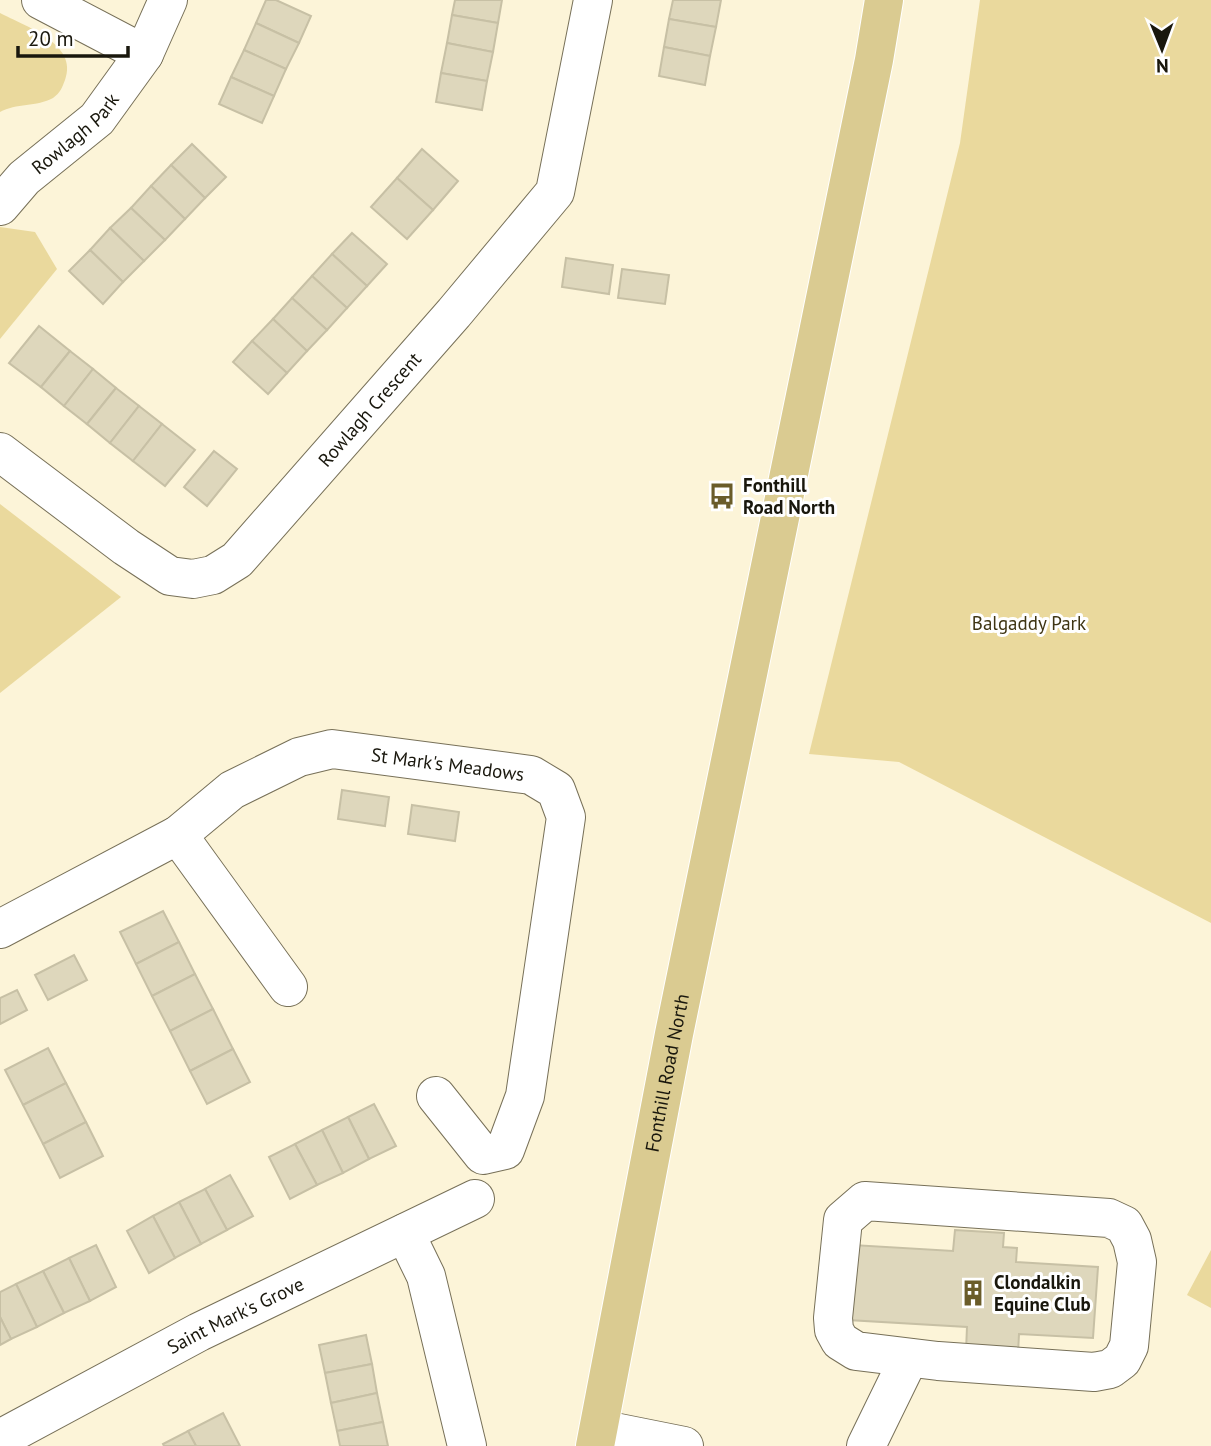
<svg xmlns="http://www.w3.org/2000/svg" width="1211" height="1446" font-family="'PT Sans',sans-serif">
	<rect width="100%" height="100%" fill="#fcf4d8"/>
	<g fill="#ead99d">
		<path d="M980,0h231v923l-312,-161 -90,-8 151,-611z"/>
		<path d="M0,13c25,13 79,31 65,67 -3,8 -5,13 -12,18 -16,9 -37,5 -53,14z"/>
		<path d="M0,227l35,5 22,37 -57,70z"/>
		<path d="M0,504l121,93 -121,96z"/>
		<path d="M1211,1250v58l-24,-13z"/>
	</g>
	<g fill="#ded7bc" stroke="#c7c0a5" stroke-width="2">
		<path d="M266,0h10l35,16 -12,27 -43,-20z"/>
		<path d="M455,0h47l-4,23 -46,-8z"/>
		<path d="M673,0h48l-5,27 -47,-8z"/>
		<path d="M452,15l46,8 -5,29 -46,-9z"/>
		<path d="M669,19l47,8 -6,29 -46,-9z"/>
		<path d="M256,23l43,20 -13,26 -42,-19z"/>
		<path d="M447,43l46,9 -6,29 -46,-8z"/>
		<path d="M664,47l46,9 -5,29 -46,-9z"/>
		<path d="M244,50l42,19 -12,27 -43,-19z"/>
		<path d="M441,73l46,8 -5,29 -46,-8z"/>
		<path d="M231,77l43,19 -12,27 -43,-19z"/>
		<path d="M192,144l34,33 -21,21 -34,-33z"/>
		<path d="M422,149l36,32 -25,29 -36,-32z"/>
		<path d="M171,165l34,33 -20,21 -34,-33z"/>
		<path d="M397,178l36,32 -26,29 -36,-32z"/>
		<path d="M151,186l34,33 -20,21 -34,-32z"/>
		<path d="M131,208l34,32 -21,21 -34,-33z"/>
		<path d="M110,228l34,33 -21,21 -33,-32z"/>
		<path d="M352,233l35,31 -20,22 -35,-32z"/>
		<path d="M90,250l33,32 -20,22 -34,-33z"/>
		<path d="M332,254l35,32 -20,22 -35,-32z"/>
		<path d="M566,258l47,7 -4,29 -47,-7z"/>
		<path d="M622,269l47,6 -4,29 -47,-6z"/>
		<path d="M312,276l35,32 -20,22 -35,-32z"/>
		<path d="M292,298l35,32 -20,21 -34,-32z"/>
		<path d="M273,319l34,32 -20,22 -35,-32z"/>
		<path d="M39,326l31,25 -29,36 -32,-24z"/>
		<path d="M252,341l35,32 -19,21 -35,-32z"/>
		<path d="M70,351l23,18 -29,37 -23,-19z"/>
		<path d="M93,369l23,19 -29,36 -23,-18z"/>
		<path d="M116,388l23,18 -29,37 -23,-19z"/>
		<path d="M139,406l23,18 -29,37 -23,-18z"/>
		<path d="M162,424l33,26 -30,36 -32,-25z"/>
		<path d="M214,451l23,18 -30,37 -23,-19z"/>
		<path d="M342,790l47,7 -4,29 -47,-7z"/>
		<path d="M412,805l47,7 -4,29 -47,-7z"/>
		<path d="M163,911l16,31 -43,22 -16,-32z"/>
		<path d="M179,942l16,32 -43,22 -16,-32z"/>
		<path d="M74,955l13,25 -39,20 -13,-25z"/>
		<path d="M195,974l18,35 -43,22 -18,-35z"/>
		<path d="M17,990l10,20 -27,14v-26z"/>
		<path d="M213,1009l20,40 -43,22 -20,-40z"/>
		<path d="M48,1048l18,35 -43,22 -18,-35z"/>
		<path d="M233,1049l17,33 -43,22 -17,-33z"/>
		<path d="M66,1083l20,39 -43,22 -20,-39z"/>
		<path d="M374,1104l22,42 -27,13 -21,-42z"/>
		<path d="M348,1117l21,42 -26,14 -21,-43z"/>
		<path d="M86,1122l17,34 -43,22 -17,-34z"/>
		<path d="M322,1130l21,43 -26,12 -22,-41z"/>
		<path d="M295,1144l22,41 -27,14 -21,-42z"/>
		<path d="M230,1175l23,41 -26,14 -22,-41z"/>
		<path d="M205,1189l22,41 -26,14 -22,-42z"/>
		<path d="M179,1202l22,42 -26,14 -22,-42z"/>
		<path d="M153,1216l22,42 -26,15 -22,-42z"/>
		<path d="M955,1230l49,3 -1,14 14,1 -1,14 82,5 -5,71 -74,-4 -1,20 -52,-3 1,-24 -119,-7 5,-75 100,6z"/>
		<path d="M96,1245l20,42 -26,14 -21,-43z"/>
		<path d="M69,1258l21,43 -26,12 -21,-42z"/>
		<path d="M43,1271l21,42 -27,14 -21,-43z"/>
		<path d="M16,1284l21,43 -26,12 -11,-22v-25z"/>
		<path d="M0,1317l11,22 -11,6z"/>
		<path d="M366,1335l6,29 -47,9 -6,-28z"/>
		<path d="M372,1364l5,29 -46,10 -6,-30z"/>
		<path d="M377,1393l6,29 -46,9 -6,-28z"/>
		<path d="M223,1413l17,33h-44l-8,-15z"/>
		<path d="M383,1422l5,24h-48l-3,-15z"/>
		<path d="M188,1431l8,15h-32l-1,-2z"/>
	</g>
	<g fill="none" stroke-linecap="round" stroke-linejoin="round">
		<g stroke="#777058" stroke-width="40">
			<g id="minor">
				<path d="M41,0l103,54"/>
				<path id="s1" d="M0,206l24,-28 73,-59 47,-65 24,-54"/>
				<path id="s2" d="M0,452l126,95 44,29 23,3 20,-4 24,-15 217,-247 101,-121 38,-192"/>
				<path d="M178,835l110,152"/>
				<path id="s3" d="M0,929l178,-94 54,-45 67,-33 33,-8 199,26 25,15 10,27 -41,279 -20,54 -22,5 -47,-59"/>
				<path d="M865,1201l244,17 15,7 8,15 5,22 -8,84 -7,14 -12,9 -16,3 -156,-11 -82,-10 -16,-10 -6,-11 -1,-12 10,-98z"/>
				<path d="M405,1233l21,43 41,170"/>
				<path d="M599,1429l85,17"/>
				<path id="s4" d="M0,1439l199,-107 276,-133"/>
				<path d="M866,1446l43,-88"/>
			</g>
		</g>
		<g stroke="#fff" stroke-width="40">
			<g id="major">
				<path id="s5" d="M595,1446l79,-412 200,-974 10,-60"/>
			</g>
		</g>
		<use href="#minor" stroke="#fff" stroke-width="38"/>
		<use href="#major" stroke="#dacb91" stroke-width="38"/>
	</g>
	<defs>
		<g id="bus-bare" transform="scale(2.1)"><path d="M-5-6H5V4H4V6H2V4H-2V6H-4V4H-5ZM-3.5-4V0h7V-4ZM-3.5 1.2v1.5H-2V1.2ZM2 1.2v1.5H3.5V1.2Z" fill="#6a5c29" stroke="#fff" stroke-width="2.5" paint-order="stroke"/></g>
		<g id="building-bare" transform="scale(2.1)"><path d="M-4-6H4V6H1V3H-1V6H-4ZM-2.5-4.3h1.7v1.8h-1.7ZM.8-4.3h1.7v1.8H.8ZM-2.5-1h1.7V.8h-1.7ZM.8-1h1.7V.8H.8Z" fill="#6a5c29" stroke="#fff" stroke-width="2.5" paint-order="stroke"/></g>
	</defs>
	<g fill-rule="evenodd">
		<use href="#bus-bare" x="722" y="496"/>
		<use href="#building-bare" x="973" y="1293"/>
	</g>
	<g text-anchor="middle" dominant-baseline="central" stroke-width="6" stroke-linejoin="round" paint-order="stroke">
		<g font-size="19" fill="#19170d" stroke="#fff">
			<text stroke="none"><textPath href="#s1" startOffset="105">Rowlagh Park</textPath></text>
			<text stroke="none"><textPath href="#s2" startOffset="483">Rowlagh Crescent</textPath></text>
			<text stroke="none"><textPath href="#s3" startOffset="497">St Mark's Meadows</textPath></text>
			<text stroke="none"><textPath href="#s5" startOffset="380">Fonthill Road North</textPath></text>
			<text stroke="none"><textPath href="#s4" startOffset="266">Saint Mark's Grove</textPath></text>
		</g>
		<g font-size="19" font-weight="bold" fill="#19170d" stroke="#fff" text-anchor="start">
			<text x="743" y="485">Fonthill<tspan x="743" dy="22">Road North</tspan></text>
			<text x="994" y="1282">Clondalkin<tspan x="994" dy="22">Equine Club</tspan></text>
		</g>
		<g font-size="19" fill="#3f3513" stroke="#fff">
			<text x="1029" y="623">Balgaddy Park</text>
		</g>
	</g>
	<g transform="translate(1162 49) rotate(179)" stroke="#ffffff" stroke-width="5" paint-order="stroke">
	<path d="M0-5L12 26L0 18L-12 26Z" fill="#19170d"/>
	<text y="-10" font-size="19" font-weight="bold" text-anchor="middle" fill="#19170d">N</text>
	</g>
	<path d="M18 46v10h110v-10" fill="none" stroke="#19170d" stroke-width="3.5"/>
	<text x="28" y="46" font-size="21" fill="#19170d" stroke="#ffffff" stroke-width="5" paint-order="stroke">20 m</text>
</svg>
